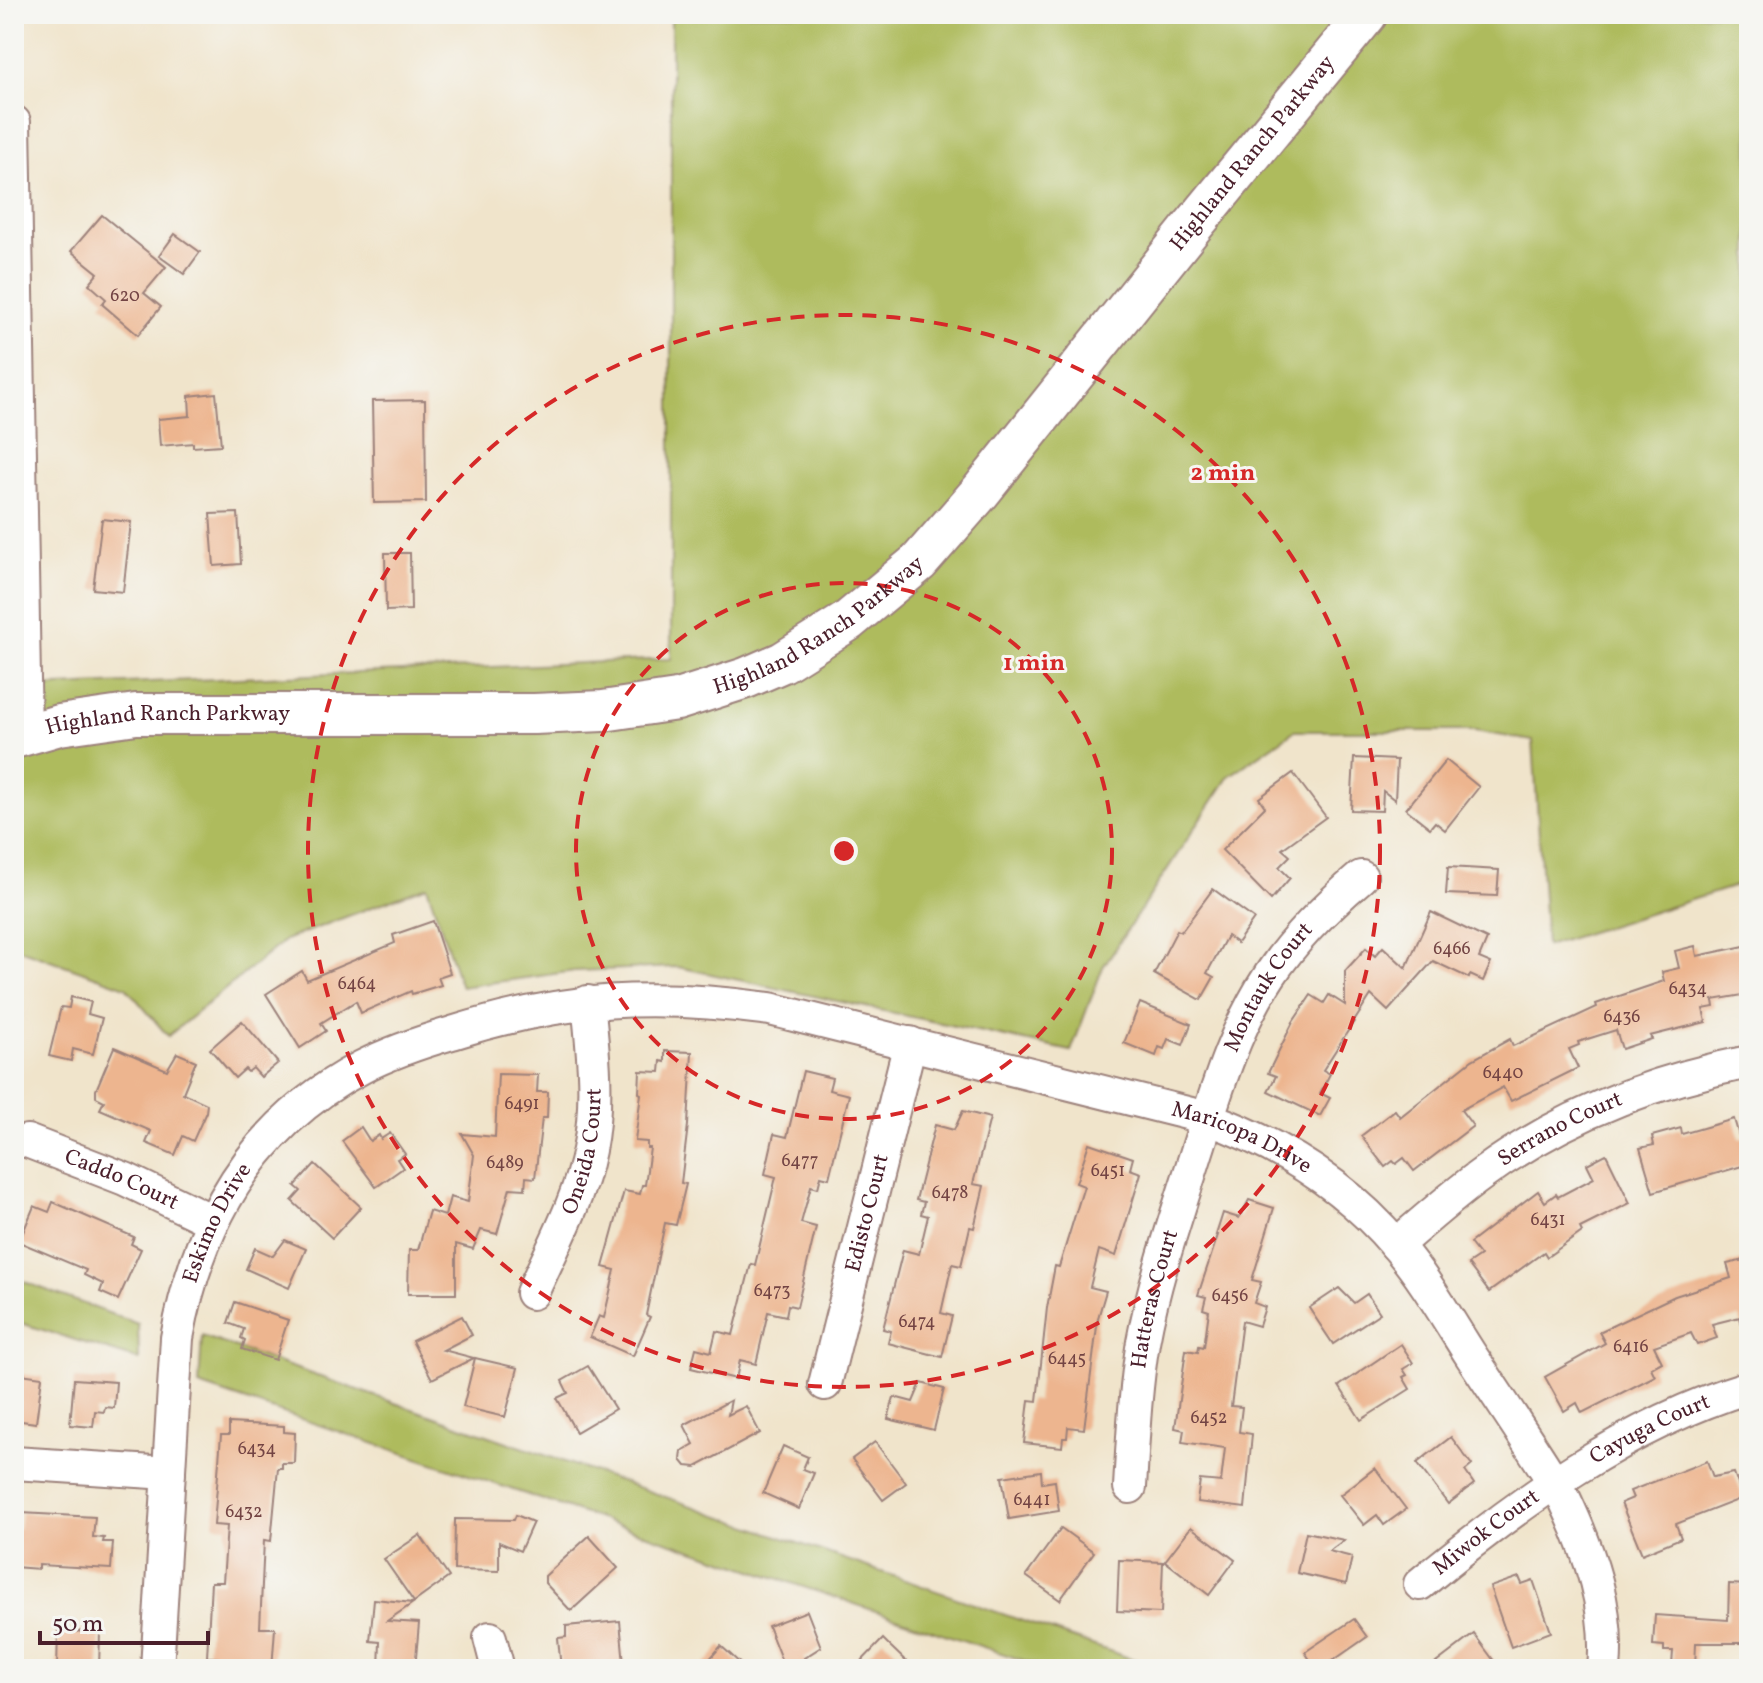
<svg xmlns="http://www.w3.org/2000/svg" width="1763" height="1683" font-family="Vollkorn,serif">
	<rect width="100%" height="100%" fill="#f6f6f2"/>
	<filter id="ink" filterUnits="userSpaceOnUse"><feTurbulence type="fractalNoise" baseFrequency=".0125" numOctaves="2"/><feDisplacementMap in="SourceGraphic" scale="16" xChannelSelector="R" yChannelSelector="G"/><feConvolveMatrix kernelMatrix="1 2 1 2 8 2 1 2 1" color-interpolation-filters="sRGB"/></filter>
	<filter id="wash" filterUnits="userSpaceOnUse"><feTurbulence type="fractalNoise" baseFrequency=".006" numOctaves="4" result="noise"/><feDisplacementMap in="SourceGraphic" scale="32" xChannelSelector="R" yChannelSelector="G"/><feGaussianBlur stdDeviation="1.8" result="paint"/><feColorMatrix in="noise" values="0 0 0 0 0 0 0 0 0 0 0 0 0 0 0 0 0 1.4 0 .05"/><feComposite in="paint" operator="in"/></filter>
	<g filter="url(#wash)">
		<rect width="100%" height="100%" fill="#f0e4cb"/>
		<g fill="#aebb5d" stroke="#7c6d44" stroke-width="2">
			<path d="M671,14h1078v870h-7l-196,62 -13,-205 -58,-10h-181l-65,45 -126,191 -32,84 -393,-84 -103,4 -114,16 -34,-101 -142,54 -117,96 -42,-49 -112,-40v-259l657,-29z"/>
			<path d="M14,1278l124,46 1,36 -125,-39z"/>
			<path d="M202,1336l959,333h-112l-850,-284z"/>
		</g>
		<g id="blocks">
			<g fill="#edb58f">
				<path d="M102,215l64,52 -22,26 17,14 -23,28 -36,-31 4,-5 -17,-15 9,-11 -27,-22z"/>
				<path d="M175,234l25,18 -16,22 -25,-18z"/>
				<path d="M216,393l5,52 -28,2v-4l-33,3 -2,-27 32,-3 -1,-20z"/>
				<path d="M425,400l1,102 -52,1 -2,-102z"/>
				<path d="M238,513l3,51 -27,2 -4,-52z"/>
				<path d="M102,519l29,3 -8,70 -30,-3z"/>
				<path d="M385,553h25l1,57 -25,1z"/>
				<path d="M1354,758l43,2 -2,40 -12,-9 -1,20 -31,-1z"/>
				<path d="M1446,760l33,27 -34,43 -10,-8 -5,6 -24,-19z"/>
				<path d="M1293,773l33,44 -44,32 8,7 -11,11 11,11 -19,22 -49,-50 43,-43 -6,-9z"/>
				<path d="M1448,867l51,3 -2,26 -51,-2z"/>
				<path d="M1213,889l41,30 -17,24 -10,-7 -20,37 7,4 -13,23 -47,-26 23,-44 4,2z"/>
				<path d="M1431,912l56,27 -8,19 12,5 -8,18 -13,-6 -1,3 -36,-17 -45,50 -17,-16 -48,75 7,4 -10,19 10,5 -10,18 -52,-25 8,-15 -8,-3 25,-51 18,-27 13,8 5,-8 16,10v-34l21,-23 9,8 8,-9 23,21z"/>
				<path d="M433,921l17,52 -12,4 3,8 -29,9 -1,-3 -50,22 -5,-12 -35,22 5,8 -26,17 -34,-54 36,-23 5,9 88,-37 -2,-8z"/>
				<path d="M1749,945v49l-36,6 1,7 -11,2 3,13 -56,14 2,3 -30,10 -6,-19 -38,12 1,3 -10,4 9,19 -67,33 -8,-14 -42,23 12,16 -59,45 -10,-13 -8,6 -3,-3 -8,6 -24,-31 34,-26 5,7 72,-57 38,-21 3,7 84,-39 -1,-3 68,-23 -2,-9 17,-4 -4,-17 20,-5 2,10z"/>
				<path d="M71,997l20,5 -3,12 14,4 -9,36 -20,-5 -2,12 -22,-5 12,-49 8,1z"/>
				<path d="M1140,1003l51,21 -8,21 -15,-6 -4,10 -5,-2 -3,9 -32,-13z"/>
				<path d="M242,1021l36,42 -17,14 -8,-9 -5,4 -3,-3 -10,9 -25,-29z"/>
				<path d="M114,1047l53,23 10,-17 19,8 -13,32 24,11 -1,8 -13,29 -10,-5 -8,19 -29,-12 5,-12 -51,-22 4,-8 -8,-4v-7z"/>
				<path d="M665,1051l27,1 -4,73 -7,58 5,1 -10,41 -11,-2 -19,92 4,2 -17,39 -43,-19 9,-21 5,2 11,-48 -12,-3 21,-76 16,3 2,-9h3l5,-37h-3v-6l-12,-1 6,-47 -2,-1 1,-22 20,1 1,-11 4,1z"/>
				<path d="M803,1071l29,7 -3,12 20,5 -20,83 -8,-2 -3,12 -7,-2 -10,37 15,4 -19,80 -9,-2 -2,11 -18,-4 -12,52 -16,-4 -4,19 -45,-11 5,-20 15,4 5,-21 17,4 18,-71 4,1 21,-88 -11,-3 9,-40 13,3z"/>
				<path d="M498,1074l40,1 -1,17h11l-1,26h-5l-7,60 -9,-1 -1,12 -15,-1 -13,46 -16,-4 -8,19 -17,-5v50h-48l1,-44h9l11,-39 16,5 5,-19 18,5 6,-47 -12,-21 33,3z"/>
				<path d="M963,1111l27,7 -17,66 11,2 -10,42 -4,-1 -9,39 -9,-2 -11,49 11,3 -10,41 -54,-14 3,-12 -8,-2 20,-79 16,4 9,-38 -7,-2 3,-12 -8,-2 19,-75 19,5z"/>
				<path d="M1734,1119l6,20 9,-3v28l-96,28 -13,-44 14,-3 -2,-9 29,-8 1,6z"/>
				<path d="M361,1127l9,14 9,-6 2,4 9,-6 15,21 -8,5 6,9 -27,19 -34,-46z"/>
				<path d="M1089,1143l44,15 -3,11 11,4 -25,83 -17,-6 -9,37 16,4 -8,27 -14,111 -16,-2 -1,11h-4l-1,9 -38,-4 5,-43 8,1 10,-93 8,-42 4,1 25,-81 -8,-3z"/>
				<path d="M1606,1154l24,49 -50,25 2,4 -35,25 -3,-5 -55,40 -21,-28 12,-8 -10,-13 68,-52 7,11 11,-8 2,3 36,-19 -7,-14z"/>
				<path d="M315,1164l46,43 -29,31 -40,-37 9,-10 -6,-5z"/>
				<path d="M1249,1200l25,8 -22,72 9,2 -7,21 11,4 -6,19 -17,-5 -11,85 11,1 -3,25 13,2 -7,74 -48,-6 3,-22 21,2 4,-34 -43,-6 2,-12 -9,-2 11,-78 12,2 1,-6 5,1 5,-36 -6,-2 3,-12 -8,-2 20,-60h-2l7,-22 16,5z"/>
				<path d="M53,1202l81,35 -3,7 10,5 -23,51 -18,-8 3,-8 -19,-9 2,-5 -67,-28 15,-36 15,6z"/>
				<path d="M285,1240l21,9 -17,39 -43,-19 9,-21 18,8z"/>
				<path d="M1749,1259v66h-7l-2,-8 -28,7 5,14 -20,7 -6,-12 -37,13 8,16 -11,6 4,8 -73,37 -5,-10 -13,8 -19,-34 60,-34 -6,-11 76,-36 56,-18 -4,-14z"/>
				<path d="M1339,1288l15,15 13,-9 13,19 -47,31 -24,-36z"/>
				<path d="M235,1302l53,18 -13,40 -33,-11 3,-9 -4,-2 3,-9 -16,-6z"/>
				<path d="M462,1316l10,19 -29,15 31,8 -42,21 -20,-38z"/>
				<path d="M1401,1344l12,19 -10,6 4,6 -4,2 7,12 -49,31 -22,-34z"/>
				<path d="M475,1358l43,10 -13,49 -42,-10z"/>
				<path d="M588,1366l27,43 -39,23 -19,-34 11,-5 -6,-12z"/>
				<path d="M14,1373l28,4 -6,46 -22,-3z"/>
				<path d="M74,1379l42,3 -2,26 -9,-1 -1,5 -9,-1 -2,16 -23,-2z"/>
				<path d="M921,1383l23,6 -10,41 -46,-11 6,-22 19,5z"/>
				<path d="M731,1400l-3,15 18,-9 14,27 -64,34 -10,-1 -5,-6 1,-9 12,-7 -10,-19z"/>
				<path d="M229,1423l55,3v6l11,1 -1,30h-12v5h-4l-7,73 -7,-1 -4,88h15l-3,41h-49v-5h-4v-6l-12,-1 4,-75h12l4,-56 -13,-1 7,-90h8z"/>
				<path d="M1451,1437l21,28 -7,6 9,13 -26,20 -31,-41z"/>
				<path d="M875,1442l31,41 -23,17 -31,-41z"/>
				<path d="M783,1446l25,11 -5,12 11,4 -15,36 -36,-16z"/>
				<path d="M1707,1461l6,16 21,-4 9,25 -67,26 5,14 -39,16 -21,-51 12,-5 -3,-7z"/>
				<path d="M1375,1468l31,41 -22,16 -7,-10 -13,10 -24,-30z"/>
				<path d="M1041,1471l1,12 13,-2 4,30 -50,8 -7,-42z"/>
				<path d="M21,1513l74,4 -2,20 11,1 -1,4h10l-2,27 -72,-4v4l-25,-2v-39l5,1z"/>
				<path d="M516,1515l17,7 -13,29 -21,-9v29l-45,-1 1,-51 59,1z"/>
				<path d="M1191,1527l44,33 -26,35 -44,-34z"/>
				<path d="M1061,1528l33,24 -34,48 -34,-24z"/>
				<path d="M1306,1532l38,8 -15,11 23,6 -6,27 -49,-11z"/>
				<path d="M420,1535l29,42 -35,25 -30,-43z"/>
				<path d="M589,1536l29,32 -47,43 -26,-28v-7z"/>
				<path d="M1119,1560l44,2 -2,51 -44,-2z"/>
				<path d="M1519,1577l3,7 11,-4 18,52 -40,15 -21,-60z"/>
				<path d="M1729,1584l20,1v58h-53l-1,25 -23,-2 1,-15h-9v-5l-11,-1 2,-30 73,5z"/>
				<path d="M374,1599l39,4 -26,18 32,2 -4,46h-36l1,-27 -10,-1z"/>
				<path d="M807,1611l14,36 -17,11 4,11h-23l-17,-43z"/>
				<path d="M1354,1619l13,18 -46,32h-5l-11,-17z"/>
				<path d="M620,1621l4,43 -63,5 -3,-31 8,-1v-11z"/>
				<path d="M58,1631l42,1 -1,37h-42z"/>
				<path d="M1474,1634l26,35h-72z"/>
				<path d="M883,1639l8,8 23,22h-60z"/>
				<path d="M721,1646l9,8 16,15h-45z"/>
			</g>
		</g>
	</g>
	<g filter="url(#ink)">
		<use href="#blocks" fill-opacity="0" stroke="#9d827b" stroke-width="2"/>
		<g fill="none" stroke-linecap="round" stroke-linejoin="round">
			<g stroke="#9d827b" stroke-width="36">
				<g id="minor">
					<path d="M14,122l11,613"/>
					<path id="s1" d="M27,1141l98,38 87,42"/>
					<path id="s2" d="M1396,1245c28,-24 56,-49 85,-70 80,-59 171,-94 268,-113"/>
					<path id="s3" d="M532,1293c21,-46 47,-93 57,-143 10,-50 4,-99 -1,-148"/>
					<path id="s4" d="M825,1384l85,-341"/>
					<path d="M14,1463l155,10"/>
					<path id="s5" d="M1130,1487c3,-49 5,-97 13,-145 12,-66 35,-130 55,-194 19,-60 37,-120 72,-173 25,-38 57,-69 91,-98"/>
					<path id="s6" d="M1420,1584c97,-80 207,-160 329,-197"/>
					<path d="M490,1638l8,31"/>
					<path id="s7" d="M157,1669l20,-331c21,-116 76,-214 185,-271 29,-15 59,-25 90,-34 113,-36 202,-40 318,-24l437,109c74,27 139,67 190,128 29,34 51,74 75,111 31,47 63,94 93,143 25,53 45,109 39,169"/>
				</g>
			</g>
			<g stroke="#9d827b" stroke-width="44">
				<g id="major">
					<path id="s8" d="M14,738l45,-13 77,-11h398l69,-3 74,-11 69,-22 37,-16 65,-41 71,-59 62,-71 211,-264 175,-213"/>
				</g>
			</g>
			<use href="#minor" stroke="#fff" stroke-width="32"/>
			<use href="#major" stroke="#fff" stroke-width="40"/>
		</g>
	</g>
	<g fill="none" stroke="#d62828" stroke-width="4" stroke-dasharray="14 10">
		<circle cx="844" cy="851" r="268"/>
		<circle cx="844" cy="851" r="536"/>
	</g>
	<g text-anchor="middle" dominant-baseline="central" stroke-width="6" stroke-linejoin="round" paint-order="stroke">
		<g font-size="18" fill="#734444">
			<text x="125" y="296">620</text>
			<text x="1452" y="949">6466</text>
			<text x="357" y="984">6464</text>
			<text x="1688" y="989">6434</text>
			<text x="1622" y="1017">6436</text>
			<text x="1503" y="1073">6440</text>
			<text x="522" y="1104">6491</text>
			<text x="800" y="1161">6477</text>
			<text x="505" y="1163">6489</text>
			<text x="1108" y="1171">6451</text>
			<text x="950" y="1193">6478</text>
			<text x="1548" y="1220">6431</text>
			<text x="772" y="1291">6473</text>
			<text x="1230" y="1296">6456</text>
			<text x="917" y="1322">6474</text>
			<text x="1631" y="1347">6416</text>
			<text x="1067" y="1359">6445</text>
			<text x="1209" y="1418">6452</text>
			<text x="257" y="1449">6434</text>
			<text x="1032" y="1500">6441</text>
			<text x="244" y="1512">6432</text>
		</g>
		<g font-size="22" fill="#4a1f2b" stroke="#f6f6f2">
			<text stroke="none"><textPath href="#s8" startOffset="1476">Highland Ranch Parkway</textPath></text>
			<text stroke="none"><textPath href="#s8" startOffset="828">Highland Ranch Parkway</textPath></text>
			<text stroke="none"><textPath href="#s8" startOffset="156">Highland Ranch Parkway</textPath></text>
			<text stroke="none"><textPath href="#s5" startOffset="524">Montauk Court</textPath></text>
			<text stroke="none"><textPath href="#s2" startOffset="202">Serrano Court</textPath></text>
			<text stroke="none"><textPath href="#s7" startOffset="1580">Maricopa Drive</textPath></text>
			<text stroke="none"><textPath href="#s3" startOffset="152">Oneida Court</textPath></text>
			<text stroke="none"><textPath href="#s1" startOffset="102">Caddo Court</textPath></text>
			<text stroke="none"><textPath href="#s4" startOffset="176">Edisto Court</textPath></text>
			<text stroke="none"><textPath href="#s7" startOffset="454">Eskimo Drive</textPath></text>
			<text stroke="none"><textPath href="#s5" startOffset="190">Hatteras Court</textPath></text>
			<text stroke="none"><textPath href="#s6" startOffset="278">Cayuga Court</textPath></text>
			<text stroke="none"><textPath href="#s6" startOffset="84">Miwok Court</textPath></text>
		</g>
	</g>
	<circle cx="844" cy="851" r="12" fill="#d62828" stroke="#f6f6f2" stroke-width="4"/>
	<g font-size="24" text-anchor="middle" font-weight="bold" fill="#d62828" stroke="#f6f6f2" stroke-width="6" stroke-linejoin="round" paint-order="stroke">
		<text x="1223" y="480">2 min</text>
		<text x="1034" y="670">1 min</text>
	</g>
	<rect width="1763" height="1683" fill="none" stroke="#f6f6f2" stroke-width="48"/>
	<path d="M40 1631v12h168v-12" fill="none" stroke="#4a1f2b" stroke-width="4"/>
	<text x="52" y="1631" font-size="24" fill="#4a1f2b" stroke="#f6f6f2" stroke-width="6" paint-order="stroke">50 m</text>
</svg>
